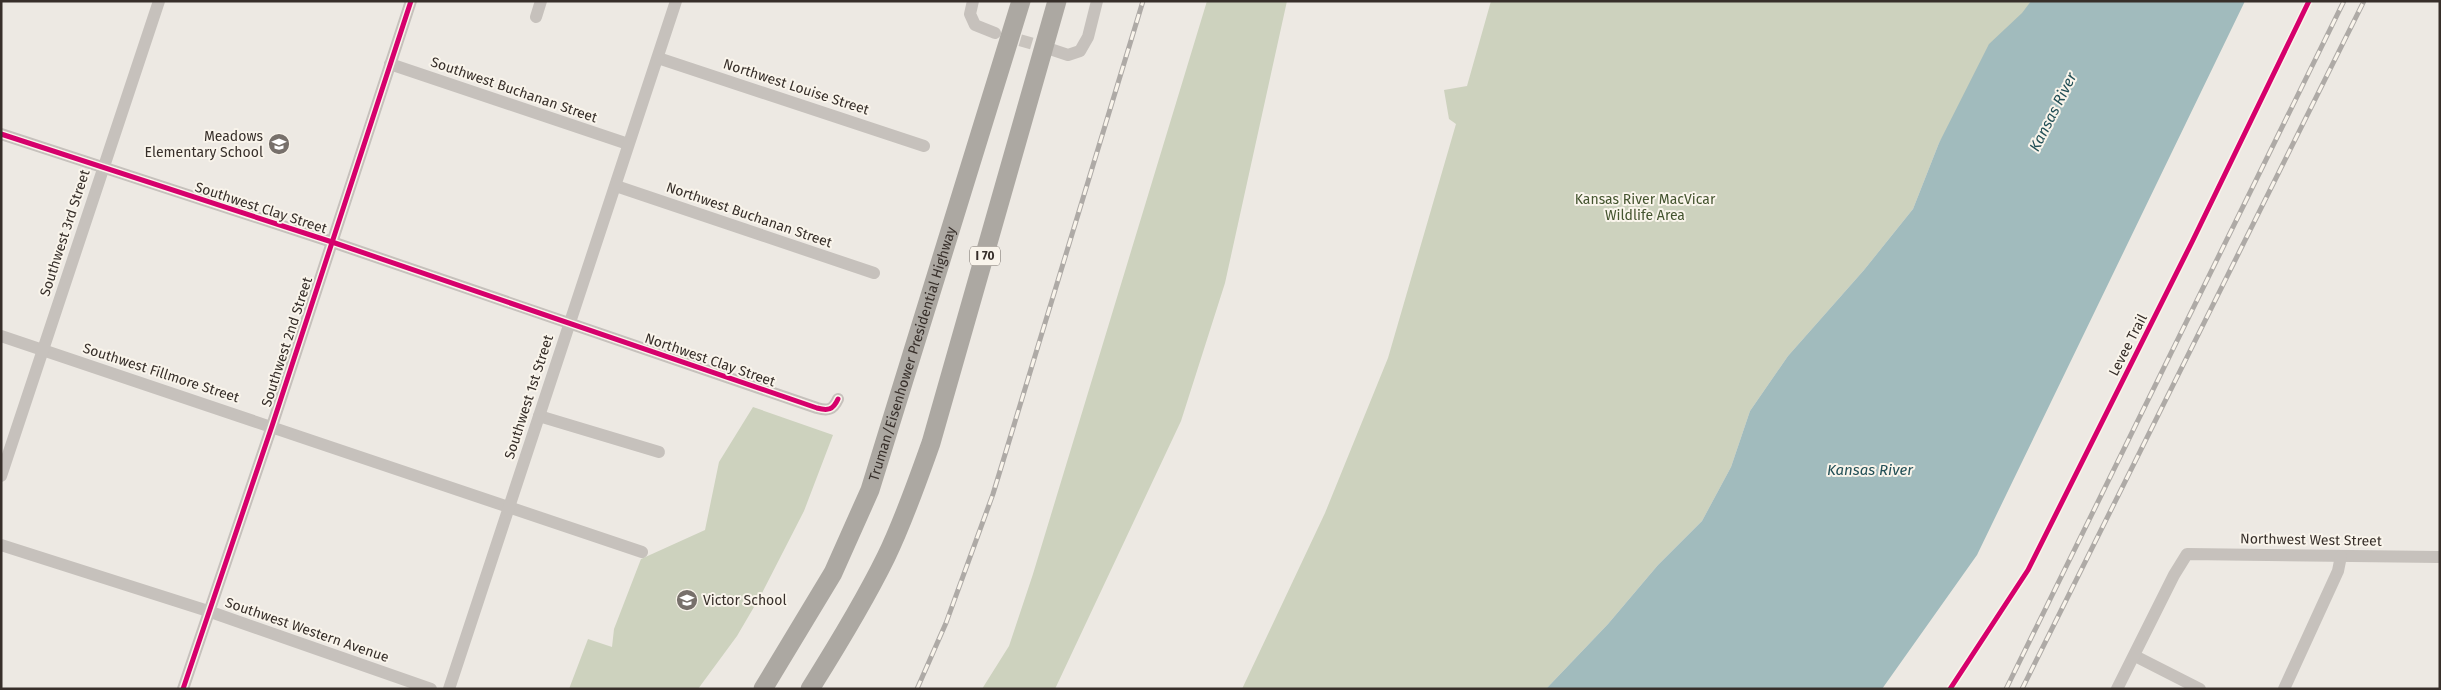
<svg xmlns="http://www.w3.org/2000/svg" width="2441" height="690" font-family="'Fira Sans',sans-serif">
	<rect width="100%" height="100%" fill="#ede9e3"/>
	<g fill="#cdd2be">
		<path d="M1207,1h80l-62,282 -44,138 -126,268h-73l27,-43 24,-72z"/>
		<path d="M1491,1h540l-92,142 -26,66 -49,61 -76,86 -38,55 -19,56 -29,54 -44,44 -50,59 -62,65h-304l83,-176 63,-155 68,-234 -7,-5 -5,-29 23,-4z"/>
		<path d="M753,407l80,28 -29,76 -43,84 -24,41 -39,53h-129l19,-50 24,8 2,-18 27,-70 64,-29 14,-68z"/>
	</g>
	<path fill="#a1bbbd" d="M2031,1h214l-268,554 -95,134h-336l62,-65 50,-59 44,-44 29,-54 19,-56 38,-55 76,-86 49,-61 26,-66 50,-99 33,-31z"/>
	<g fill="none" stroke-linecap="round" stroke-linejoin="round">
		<path stroke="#c9c4be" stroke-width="12" stroke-dasharray="12 6" stroke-linecap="butt" d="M1003,35l47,14"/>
		<g stroke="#c6c1bc" stroke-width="12">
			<path d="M973,1l-3,13 5,11 20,8"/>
			<path d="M536,17l5,-16"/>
			<path d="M1050,49l18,6 12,-4 8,-14 9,-36"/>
			<path d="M658,58l266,88"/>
			<path d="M390,64l238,80"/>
			<path d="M1,134l331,108 485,166c11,3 16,2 21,-9"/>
			<path d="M616,186l258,87"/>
			<path d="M1,336l641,216"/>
			<path d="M539,416l120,36"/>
			<path d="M1,476l158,-475"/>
			<path d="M1,545l207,66 223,78"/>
			<path d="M2135,656l65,33"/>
			<path d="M183,689l89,-263 139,-425"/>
			<path d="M449,689l227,-688"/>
			<path d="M2117,689l57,-114 13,-21 253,3"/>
			<path d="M2284,689l54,-118 3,-15"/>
		</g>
		<g stroke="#aca8a2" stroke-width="19">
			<path id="s1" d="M763,689l70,-116 37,-83 151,-489"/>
			<path d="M810,689c27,-43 54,-87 76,-132 18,-37 31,-75 45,-114l126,-442"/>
		</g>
		<g stroke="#aeaaa6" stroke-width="5">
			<g id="rail">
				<path d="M917,689l29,-66 47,-129 150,-493"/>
				<path d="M2006,689l338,-688"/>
				<path d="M2022,689l342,-688"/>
			</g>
		</g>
		<use href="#rail" stroke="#f9f4eb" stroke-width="3" stroke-dasharray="9" stroke-linecap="butt"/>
		<g stroke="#f9f4eb" stroke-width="8">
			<g id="cycleway">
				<path d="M1,134l331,108 485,166c11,3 16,2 21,-9"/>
				<path d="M183,689l89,-263 139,-425"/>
				<path d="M1950,689l78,-119 164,-328 117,-241"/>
			</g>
		</g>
		<use href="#cycleway" stroke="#d6006c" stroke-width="5"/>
	</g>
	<defs>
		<g id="school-disc" transform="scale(1.125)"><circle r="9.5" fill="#77706b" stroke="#f9f4eb"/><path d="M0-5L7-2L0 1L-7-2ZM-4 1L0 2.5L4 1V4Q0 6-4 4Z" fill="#fff"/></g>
	</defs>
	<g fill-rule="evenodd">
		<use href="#school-disc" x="279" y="144"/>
		<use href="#school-disc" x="687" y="600"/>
	</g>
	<g text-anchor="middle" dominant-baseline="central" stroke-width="4" stroke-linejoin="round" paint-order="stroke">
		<rect fill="#f9f4eb" stroke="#716a64" stroke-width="1" x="970" y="246.5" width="30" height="19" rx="4"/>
		<g font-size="12" font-weight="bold" fill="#372f2a">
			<text x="985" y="256">I 70</text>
		</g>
		<g font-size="14" fill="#372f2a" stroke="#f9f4eb">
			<text transform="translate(796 87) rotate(18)">Northwest Louise Street</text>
			<text transform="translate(514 90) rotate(19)">Southwest Buchanan Street</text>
			<text transform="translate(261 208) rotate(18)">Southwest Clay Street</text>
			<text transform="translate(749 215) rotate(19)">Northwest Buchanan Street</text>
			<text transform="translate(65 233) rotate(-72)">Southwest 3rd Street</text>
			<text transform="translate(287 342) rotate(-72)">Southwest 2nd Street</text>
			<text transform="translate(2128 345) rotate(-63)">Levee Trail</text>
			<text stroke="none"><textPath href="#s1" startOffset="369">Truman/Eisenhower Presidential Highway</textPath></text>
			<text transform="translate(710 360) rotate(19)">Northwest Clay Street</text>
			<text transform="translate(161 373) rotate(18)">Southwest Fillmore Street</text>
			<text transform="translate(529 397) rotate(-72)">Southwest 1st Street</text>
			<text transform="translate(2311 540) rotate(1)">Northwest West Street</text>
			<text transform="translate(307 630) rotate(19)">Southwest Western Avenue</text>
		</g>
		<g font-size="14" fill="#372f2a" stroke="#f9f4eb" text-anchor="end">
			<text x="263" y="136">Meadows<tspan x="263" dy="16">Elementary School</tspan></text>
			<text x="703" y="600" text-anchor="start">Victor School</text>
		</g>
		<g font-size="14" fill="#44542f" stroke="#f9f4eb">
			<text x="1645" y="199">Kansas River MacVicar<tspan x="1645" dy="16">Wildlife Area</tspan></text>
		</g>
		<g font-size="15" font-style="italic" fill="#224f56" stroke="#f9f4eb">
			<text transform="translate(2053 112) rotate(-63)">Kansas River</text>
			<text x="1870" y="470">Kansas River</text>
		</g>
	</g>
	<rect width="2441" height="690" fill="none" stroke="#372f2a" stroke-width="5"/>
</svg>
